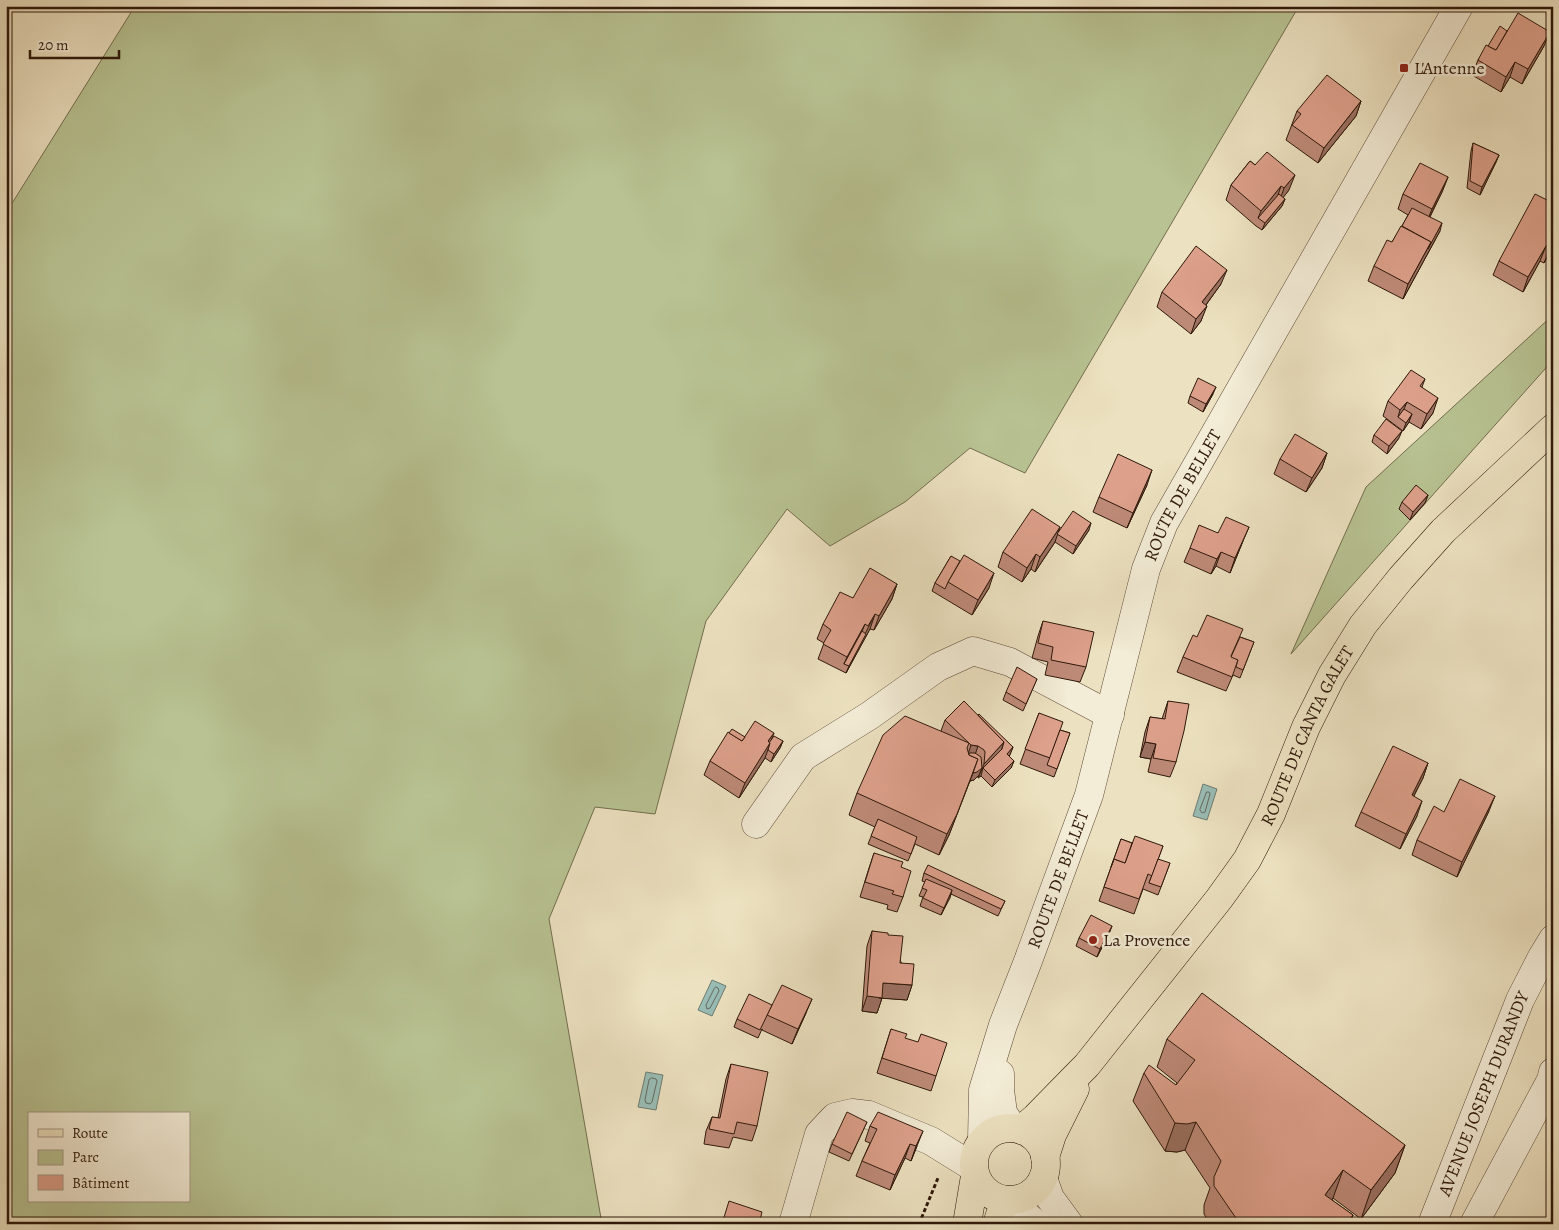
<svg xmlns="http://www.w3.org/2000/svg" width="1559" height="1230" font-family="Alegreya,serif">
	<rect width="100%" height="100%" fill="#ece1c0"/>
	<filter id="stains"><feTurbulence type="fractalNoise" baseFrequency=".004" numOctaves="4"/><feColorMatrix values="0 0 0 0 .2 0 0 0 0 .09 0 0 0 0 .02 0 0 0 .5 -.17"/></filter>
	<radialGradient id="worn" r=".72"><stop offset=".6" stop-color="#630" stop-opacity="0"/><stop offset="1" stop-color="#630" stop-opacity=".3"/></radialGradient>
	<g fill="#b8c292" stroke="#736d4e" fill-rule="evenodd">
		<path d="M135,6h1164l-274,467 -55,-25 -65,54 -75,44 -43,-37 -81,112 -51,193 -60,-7 -46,112 53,305h-596v-1011zM29,1114h160v87h-160z"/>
		<path d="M1553,315v45l-262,294 75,-167z"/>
	</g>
	<g fill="#99bdb6" stroke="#6e7b71">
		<path d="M1203,784l14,5 -10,31 -14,-4z"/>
		<path d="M712,980l14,6 -14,30 -14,-6z"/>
		<path d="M646,1072l17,3 -7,35 -18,-3z"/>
	</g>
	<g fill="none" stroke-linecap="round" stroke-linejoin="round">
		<g stroke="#646a60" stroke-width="1">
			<path d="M1207,792h2l1,2 -5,18 -3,1 -2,-3z"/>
			<path d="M716,987l2,1 1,3 -9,17 -3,1 -1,-4 8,-16z"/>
			<path d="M652,1078l4,1 1,2 -5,21 -2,2 -4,-1 -1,-3 4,-20z"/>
		</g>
		<g stroke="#5e4a38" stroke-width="29">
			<g id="minor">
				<path d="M756,824l47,-67 66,-41 69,-49 35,-16 37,11 100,53"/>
				<path d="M1000,1074v16l3,23 10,15"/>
				<path id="s1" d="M982,1141l1,-51 20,-65 25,-64 61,-166 57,-226 18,-46 295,-517"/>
				<path d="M1043,1178l7,20 19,26"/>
				<path d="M1008,1200l28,24"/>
				<path d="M793,1224l26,-90 16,-17 17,-4 17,2 62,26 42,26"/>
				<path id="s2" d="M1432,1224l88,-224 22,-43 11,-18"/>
				<path d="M1474,1224l77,-144 2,-8"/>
			</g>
		</g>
		<g stroke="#2e180a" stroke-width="29">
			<g id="major">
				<circle cx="1010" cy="1164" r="36"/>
				<path id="s3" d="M1021,1130l14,-12 52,-53 132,-166 28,-39 24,-46 35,-87 26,-52 31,-50 38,-47 42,-47 110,-103"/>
				<path d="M1045,1157l7,-22 23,-46"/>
				<path d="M967,1224l8,-48"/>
				<path d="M997,1224l8,-24"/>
			</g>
		</g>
		<path stroke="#2e180a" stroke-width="3" stroke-dasharray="4 2.5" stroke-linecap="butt" d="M919,1224l19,-46"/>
		<use href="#minor" stroke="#f3ecd6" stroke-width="28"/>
		<use href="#major" stroke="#ece1c0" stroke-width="28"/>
	</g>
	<g fill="#be8a78" stroke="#2e180a">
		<path d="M1399,6h10l-3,5z"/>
		<path d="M1507,31l37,15 -22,38 -12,-7 -9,15 -29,-17 6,-15 10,-14z"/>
		<path d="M1361,101l-5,15 -38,47 -32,-23 11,-29z"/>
		<path d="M1473,143l26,12 -3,7 -16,33 -13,-7 4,-37z"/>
		<path d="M1250,161l39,29 -6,7 2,2 -3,7 -20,24 -6,-4 -30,-26 5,-15z"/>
		<path d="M1448,177l-6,15 -12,25 10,14 -37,68 -35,-18 6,-15 18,-24 10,-16 6,-11 -10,-6 5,-15z"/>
		<path d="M1553,203v43l-9,17 -4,-2 -17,31 -30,-17 6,-14z"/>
		<path d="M1221,284l-15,21 -5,16 -10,13 -34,-27 5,-15z"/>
		<path d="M1425,379l-3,8 11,26 -12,16 -12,-7 -6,9 -20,-15 5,-15z"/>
		<path d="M1213,394l-10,18 -15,-9 2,-7z"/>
		<path d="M1374,435l25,3 -12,16 -15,-12z"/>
		<path d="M1327,453l-5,15 -16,24 -32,-18 6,-15z"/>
		<path d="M1147,485l-20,43 -34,-16 6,-15z"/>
		<path d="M1428,495l-3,8 -15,17 -11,-11 3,-7z"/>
		<path d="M1060,527l-3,7 32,-4 -16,24 -18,-12 -20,30 -4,-3 -9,13 -24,-15 5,-15z"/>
		<path d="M1218,533l25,8 -13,32 -14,-7 -5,8 -27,-12 6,-14z"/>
		<path d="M951,556l38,32 -17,27 -40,-24 3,-8z"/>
		<path d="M897,584l-5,15 -18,31 -4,-1 -24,44 -28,-14 6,-16 -7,-4 6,-15 30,-26z"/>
		<path d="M1043,621l43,46 -6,15 -35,-7 3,-13 -16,-4 6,-22z"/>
		<path d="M1197,637h43l14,5 -14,36 -7,-3 -7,16 -49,-19 6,-15z"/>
		<path d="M1037,679l-14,32 -20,-11 3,-8z"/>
		<path d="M1168,701l8,61 -6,15 -22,-5 3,-13 -11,-2 5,-25 5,-15 12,2z"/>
		<path d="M1039,713l21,17 10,3 -16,44 -34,-13z"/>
		<path d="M978,715l35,32 -4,9 5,5 -3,7 -19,19 -11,-11 -3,2 1,-3 -5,5 -4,1 -21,54 -10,20 -24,-11 -7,17 -40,-17 7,-17 -26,-12 8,-22 84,-62 4,-11z"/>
		<path d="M729,733l16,4 38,4 -3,7 -9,14 -6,-4 -26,40 -35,-23 6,-14z"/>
		<path d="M1428,763l-5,15 -9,18 3,20 -17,33 -45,-23 6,-14z"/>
		<path d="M1489,811l-32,66 -45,-22 5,-15 27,-28z"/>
		<path d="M1121,839l11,4 31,3 -14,37 21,-20 -12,32 -15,-6 -9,25 -35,-13z"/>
		<path d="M874,853l27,14 2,30 -6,15 -10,-3 1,-4 -28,-8 9,-29z"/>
		<path d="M924,873l81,28 -7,15 -47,-22 -10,21 -21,-9 3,-9 -4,-1 6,-14 -3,-1z"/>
		<path d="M872,931l16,4 24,50 -5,15 -25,-2 -5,15 -15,-2 5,-65z"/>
		<path d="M1109,934l-12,23 -21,-11 3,-8z"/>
		<path d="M772,1005l34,8 -14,31 -30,-14v-1l-4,9 -24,-11 3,-8z"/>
		<path d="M891,1029l14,9 31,38 -5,15 -54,-18z"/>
		<path d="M1167,1039l238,106 -10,28 -34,46 -28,-21 -1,2 21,15 -3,9h-140l-6,-10v-9l6,-17 -25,-38 -8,2 -12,-1 -32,-50 11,-28 32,12 1,-2 -20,-16z"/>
		<path d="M731,1064l26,62 -5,15 -19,-4 -4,11 -25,-4 2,-13 6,-14 6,1 8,-39z"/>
		<path d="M867,1122l-18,39 -20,-9 3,-8z"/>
		<path d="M870,1126l47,20 -6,15 -6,-3 -15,32 -34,-14 6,-15 8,-18 -5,-2z"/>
	</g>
	<g fill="#9b7061" stroke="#2e180a">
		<path d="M1550,32l-6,14 -22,38 6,-15z"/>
		<path d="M1515,62l-5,15 -9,15 5,-15z"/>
		<path d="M1361,101l-5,15 -38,47 6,-15z"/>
		<path d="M1499,155l-3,7 -16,33 2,-8z"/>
		<path d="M1295,175l-6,15 -10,13 5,-15z"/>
		<path d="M1448,177l-6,15 -16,32 6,-15z"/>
		<path d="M1281,186l-5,15 -18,17 3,-7z"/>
		<path d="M1285,199l-3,7 -20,24 3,-7z"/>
		<path d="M1442,223l-2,8 -37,68 5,-15 23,-42z"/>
		<path d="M1553,242v4l-9,17 6,-15z"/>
		<path d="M1546,246l-6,15 -17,31 5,-15z"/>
		<path d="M1227,270l-6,14 -24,33 5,-15z"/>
		<path d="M1207,306l-6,15 -10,13 5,-15z"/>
		<path d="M1216,387l-3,7 -10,18 3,-8z"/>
		<path d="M1438,398l-5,15 -12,16 6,-15z"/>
		<path d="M1407,402l-6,14 -3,1 2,-7z"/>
		<path d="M1412,414l-3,8 -6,9 3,-8z"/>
		<path d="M1402,431l-3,7 -12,16 2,-8z"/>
		<path d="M1327,453l-5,15 -16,24 6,-14z"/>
		<path d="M1152,470l-5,15 -20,43 6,-15z"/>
		<path d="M1428,495l-3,8 -15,17 3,-8z"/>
		<path d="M1091,523l-2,7 -16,24 3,-8z"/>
		<path d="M1060,527l-5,15 -20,30 5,-15z"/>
		<path d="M1249,527l-6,14 -13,32 5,-15z"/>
		<path d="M1221,552l-5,14 -5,8 6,-15z"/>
		<path d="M1036,554l-5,15 -9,13 5,-14z"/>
		<path d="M994,573l-5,15 -17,27 6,-15z"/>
		<path d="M897,584l-5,15 -18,31 5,-14z"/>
		<path d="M875,614l-5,15 -24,44 3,-7z"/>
		<path d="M865,624l-6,15 -15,25 3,-7z"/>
		<path d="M774,733l-9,25 -26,40 6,-15 23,-42z"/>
		<path d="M783,741l-3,7 -9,14 3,-8z"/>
		<path d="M1004,742l-5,15 -16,11 -2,8 -3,2 6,-14z"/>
		<path d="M1145,742l11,2 -5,15 -11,-2z"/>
		<path d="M971,745l7,1 -5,15 -7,-1z"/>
		<path d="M1013,747l-3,8 -6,7 3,-8z"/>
		<path d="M978,759l-29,76 -10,20 8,-21z"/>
		<path d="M1014,761l-3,7 -19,19 3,-7z"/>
		<path d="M1428,763l-5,15 -17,32 6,-15z"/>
		<path d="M982,768l-3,7 -5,5 -4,1 3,-8z"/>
		<path d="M1495,796l-6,15 -32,66 5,-15z"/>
		<path d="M1422,801l-5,15 -17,33 6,-15z"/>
		<path d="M952,890l-2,8 -9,17 3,-7z"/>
		<path d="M1112,926l-3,8 -12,23 3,-8z"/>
		<path d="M883,983l29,2 -5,15 -28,-2h3l-5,15 -15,-2 5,-15z"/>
		<path d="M812,999l-6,14 -14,31 6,-15z"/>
		<path d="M1196,1122l-11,28 -8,2 -12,-1 10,-28z"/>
		<path d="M923,1131l-12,30 5,-15z"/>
		<path d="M910,1144l-5,14 -15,32 5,-15z"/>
		<path d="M1405,1145l-10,28 -34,46 10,-29z"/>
		<path d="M1343,1170l-10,28 -18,25 10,-28z"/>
		<path d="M1353,1215l-3,9h-4z"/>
	</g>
	<g fill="#dda08b" stroke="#2e180a">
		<path d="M1518,13l32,19 -22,37 -13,-7 -9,15 -28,-17 8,-15 10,5z"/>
		<path d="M1500,26l7,5 -11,19 -8,-4z"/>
		<path d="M1327,75l34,26 -37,47 -32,-23 9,-11 -4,-3z"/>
		<path d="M1473,143l26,12 -17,32 -12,-6z"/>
		<path d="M1267,152l28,23 -11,13 -3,-2 -20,25 -30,-26 19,-24 5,4z"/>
		<path d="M1420,163l28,14 -16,32 -29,-15z"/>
		<path d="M1279,194l6,5 -20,24 -7,-5z"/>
		<path d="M1535,194l18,9v39l-3,6 -4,-2 -18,31 -29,-16z"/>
		<path d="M1412,208l30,15 -14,26 3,-7 -29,-16z"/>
		<path d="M1401,226l30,16 -23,42 -34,-18 13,-26 5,2z"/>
		<path d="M1196,246l31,24 -25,32 5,4 -11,13 -34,-27z"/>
		<path d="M1411,370l14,9 -5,7 18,12 -11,16 -20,-12 -7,8 -12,-9z"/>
		<path d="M1198,378l18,9 -10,17 -16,-8z"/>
		<path d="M1404,409l8,5 -6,9 -8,-6z"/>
		<path d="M1386,419l16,12 -13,15 -15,-11z"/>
		<path d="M1295,434l32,19 -15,25 -32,-19z"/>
		<path d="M1118,454l34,16 -19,43 -34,-16z"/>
		<path d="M1416,485l12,10 -15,17 -11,-10z"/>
		<path d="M1032,509l28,18 -20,30 -4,-3 -9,14 -24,-16z"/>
		<path d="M1073,511l18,12 -15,23 -19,-12z"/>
		<path d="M1226,517l23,10 -14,31 -14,-6 -4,7 -27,-11 9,-23 19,8z"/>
		<path d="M964,555l30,18 -16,27 -30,-18z"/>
		<path d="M951,556l9,5 -12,21 -3,7 -10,-6z"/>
		<path d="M870,568l27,16 -18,32 -4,-2 -7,12 -3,-2 -18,33 -24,-13 8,-14 -8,-6 17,-32 13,6z"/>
		<path d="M1207,615l36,14 -12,27 7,4 -6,17 -49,-20 10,-22 4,2z"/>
		<path d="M1043,621l51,11 -8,35 -35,-7 2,-13 -15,-4z"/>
		<path d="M862,631l4,3 -17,32 -5,-2z"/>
		<path d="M1240,637l14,5 -11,28 -7,-3 2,-7 -7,-3z"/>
		<path d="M1017,667l20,12 -11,25 -20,-12z"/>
		<path d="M964,701l40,41 -20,22 1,-12 -1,-2 -6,-4 -7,-1 -26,-25z"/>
		<path d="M1168,701l21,3 -5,27 -8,31 -23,-4 3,-14 -11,-2 5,-25 15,2z"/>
		<path d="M1039,713l24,9 -13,36 -25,-9z"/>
		<path d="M979,714l34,33 -6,7 7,7 -19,19 -12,-12 19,-19 2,-7 -26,-27z"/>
		<path d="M905,716l64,27 -2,5 2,7 9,4 -21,55 -10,20 -90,-41 26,-58z"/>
		<path d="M755,721l19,12 -6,8 2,2 -25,40 -35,-22 18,-29 14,9z"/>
		<path d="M732,729l13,8 -3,4 -13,-8z"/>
		<path d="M1060,730l10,3 -13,36 -10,-4z"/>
		<path d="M774,736l9,5 -9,13 -6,-4 2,-7h-1z"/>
		<path d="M1393,746l35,17 -16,32 10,6 -16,33 -45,-22z"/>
		<path d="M969,753h6l6,4 1,11 -5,4 -4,1 5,-14 -9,-4z"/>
		<path d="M1460,779l35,17 -33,66 -45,-22 17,-34 10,6z"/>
		<path d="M878,819l39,18 -6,17 -40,-18z"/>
		<path d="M1135,836l28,10 -11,30 -4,-2 -9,25 -35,-12 10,-28 11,4z"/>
		<path d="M1121,839l11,4 -7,20 -11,-4 -3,8z"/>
		<path d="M874,853l29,9 -2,5 10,4 -8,26 -11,-3 2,-3 -29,-9z"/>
		<path d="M1158,859l12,4 -9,24 -12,-4z"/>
		<path d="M928,865l77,36 -4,8 -77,-36z"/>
		<path d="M926,879l26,11 -8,18 -21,-10 4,-8 -5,-2z"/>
		<path d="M1091,915l21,11 -12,23 -21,-11z"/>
		<path d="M872,931l16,2v2l15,1 -3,27 14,1 -2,21 -29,-2 -1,15 -15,-2z"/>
		<path d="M782,985l30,14 -14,30 -31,-14z"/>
		<path d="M1202,993l203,152 -34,45 -28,-20 -18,25 28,20 -7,9h-106l-26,-38v-9l7,-16 -25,-39 -9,2 -12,-1 -31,-50 5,-8 27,20 19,-25 -28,-21z"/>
		<path d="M749,994l23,11 -12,25 -23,-11z"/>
		<path d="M891,1029l16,5 -2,4 13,4 3,-8 26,9 -11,33 -54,-18z"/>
		<path d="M731,1064l37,8 -11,54 -20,-4 -3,12 -25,-5 3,-12 8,1z"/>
		<path d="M847,1112l20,10 -15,32 -20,-10z"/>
		<path d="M878,1112l45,19 -7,15 -6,-2 -15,31 -33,-14 15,-32 -7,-3z"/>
		<path d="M729,1201l33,11 -3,12h-37z"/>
	</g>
	<g fill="#8f2418" stroke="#f3ecd6" stroke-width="2">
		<rect x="1399" y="63" width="10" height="10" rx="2.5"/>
		<circle cx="1093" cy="940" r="5"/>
	</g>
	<g text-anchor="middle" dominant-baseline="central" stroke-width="5" stroke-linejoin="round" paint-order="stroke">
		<g font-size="18" fill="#2e180a" stroke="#f3ecd6" text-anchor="start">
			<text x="1414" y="68">L'Antenne</text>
			<text x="1103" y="940">La Provence</text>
		</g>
		<g font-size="18" fill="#2e180a" stroke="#f3ecd6">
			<text stroke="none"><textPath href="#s1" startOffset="680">ROUTE DE BELLET</textPath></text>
			<text stroke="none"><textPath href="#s3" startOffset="491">ROUTE DE CANTA GALET</textPath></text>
			<text stroke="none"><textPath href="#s1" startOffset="275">ROUTE DE BELLET</textPath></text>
			<text stroke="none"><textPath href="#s2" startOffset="140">AVENUE JOSEPH DURANDY</textPath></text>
		</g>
	</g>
	<rect width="1559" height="1230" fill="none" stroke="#ece1c0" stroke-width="25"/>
	<rect x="8" y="8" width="1544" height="1215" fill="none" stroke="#2e180a" stroke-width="2.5"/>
	<rect x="12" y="12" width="1534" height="1205" fill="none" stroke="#2e180a"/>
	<rect x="28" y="1112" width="162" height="90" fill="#f3ecd6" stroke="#a49784"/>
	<rect x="38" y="1129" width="25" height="8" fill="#ece1c0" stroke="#a49784"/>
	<text x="72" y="1138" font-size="15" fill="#2e180a">Route</text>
	<rect x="38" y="1150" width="25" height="15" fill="#b8c292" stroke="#a49784"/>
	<text x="72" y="1162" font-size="15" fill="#2e180a">Parc</text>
	<rect x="38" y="1175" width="25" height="15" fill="#dda08b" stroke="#a49784"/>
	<text x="72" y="1188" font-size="15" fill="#2e180a">Bâtiment</text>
	<path d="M30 50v8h89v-8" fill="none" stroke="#2e180a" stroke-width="2.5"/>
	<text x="38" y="50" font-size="15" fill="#2e180a" stroke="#f3ecd6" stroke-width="4" paint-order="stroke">20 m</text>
	<rect width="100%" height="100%" filter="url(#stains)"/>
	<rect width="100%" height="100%" fill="url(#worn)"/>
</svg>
